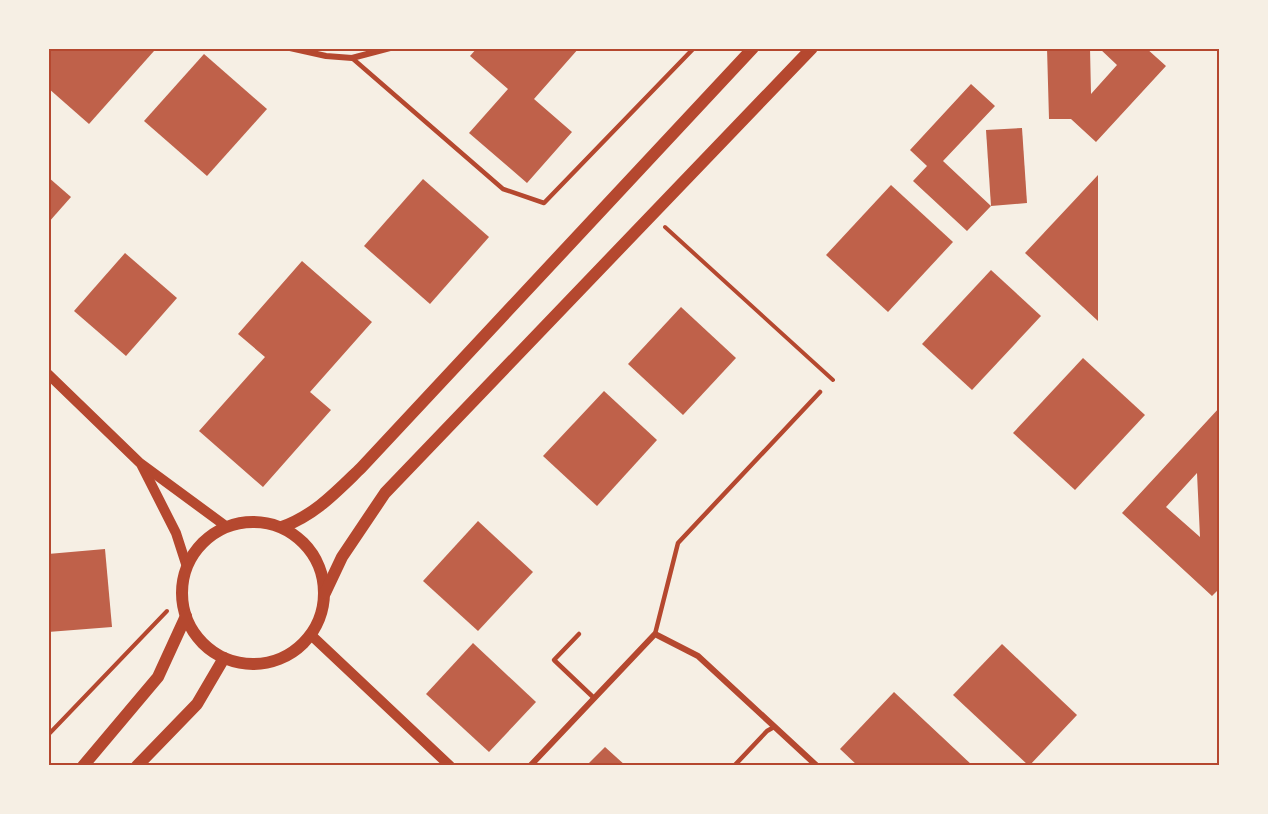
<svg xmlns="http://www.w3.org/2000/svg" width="1268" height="814" font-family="'Fira Sans',sans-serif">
	<rect width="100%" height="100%" fill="#f6efe4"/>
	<g fill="#bf614a" fill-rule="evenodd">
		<path d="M48,48h103l3,3 -65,73 -41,-36z"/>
		<path d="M477,48h102l-45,51 38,33 -45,51 -58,-50 39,-44 -38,-33z"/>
		<path d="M1047,48h43l1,46 26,-29 -18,-17h47l20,18 -70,76 -25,-23h-22z"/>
		<path d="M204,54l63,55 -60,67 -63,-55z"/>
		<path d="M971,84l24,22 -52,55 48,45 -24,25 -54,-50 14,-15 -17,-16z"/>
		<path d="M1022,128l5,75 -36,3 -5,-76z"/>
		<path d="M1098,175v146l-73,-68z"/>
		<path d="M48,177l23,20 -23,26z"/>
		<path d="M423,179l66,58 -59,67 -66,-58z"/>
		<path d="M891,185l62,57 -65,70 -62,-57z"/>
		<path d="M125,253l52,45 -51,58 -52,-45z"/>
		<path d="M302,261l70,61 -62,70 21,18 -68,77 -64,-56 66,-74 -27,-23z"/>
		<path d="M991,270l50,46 -69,74 -50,-46z"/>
		<path d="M681,307l55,51 -53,57 -55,-51z"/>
		<path d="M1083,358l62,57 -70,75 -62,-57z"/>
		<path d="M604,391l53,49 -60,66 -54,-50z"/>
		<path d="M1220,407v181l-8,8 -90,-83zM1197,473l3,64 -34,-30z"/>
		<path d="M478,521l55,51 -55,59 -55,-50z"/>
		<path d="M105,549l7,78 -64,5v-78z"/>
		<path d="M473,643l63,59 -47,50 -63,-58z"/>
		<path d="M1002,644l75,71 -48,51 -76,-71z"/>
		<path d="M894,692l79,74h-115l-18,-17z"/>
		<path d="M605,747l21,19h-40z"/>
	</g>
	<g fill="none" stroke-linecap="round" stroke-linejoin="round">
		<g stroke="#b5482f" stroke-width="4">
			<path d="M665,227l168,153"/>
			<path d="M48,735l119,-124"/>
		</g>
		<g stroke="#b5482f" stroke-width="4.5">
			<path d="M352,58l151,131 41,14 150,-155"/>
			<path d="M579,634l-25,26 40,38"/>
			<path d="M655,634l23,-91 142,-151"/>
			<path d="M734,766l33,-35 7,-4"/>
		</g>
		<g stroke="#b5482f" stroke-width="6">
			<path d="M290,48l36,8 26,2 38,-10"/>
			<path d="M530,766l125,-132 43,22 119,110"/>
		</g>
		<g stroke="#b5482f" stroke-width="10">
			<path d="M48,374l92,89 87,64"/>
			<path d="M142,466l34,67 11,34"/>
			<path d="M311,635l139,131"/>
		</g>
		<g stroke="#b5482f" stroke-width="12">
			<circle cx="253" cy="593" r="71"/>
			<path d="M282,527c33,-12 54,-35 79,-59l392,-420"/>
			<path d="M325,593l17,-36 43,-64 427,-445"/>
			<path d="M83,766l75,-89 28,-61"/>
			<path d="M137,766l60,-62 27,-46"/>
		</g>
	</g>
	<rect width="1268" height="814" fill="none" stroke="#f6efe4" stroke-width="99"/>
	<rect x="50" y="50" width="1168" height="714" fill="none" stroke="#b5482f" stroke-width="2"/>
</svg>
